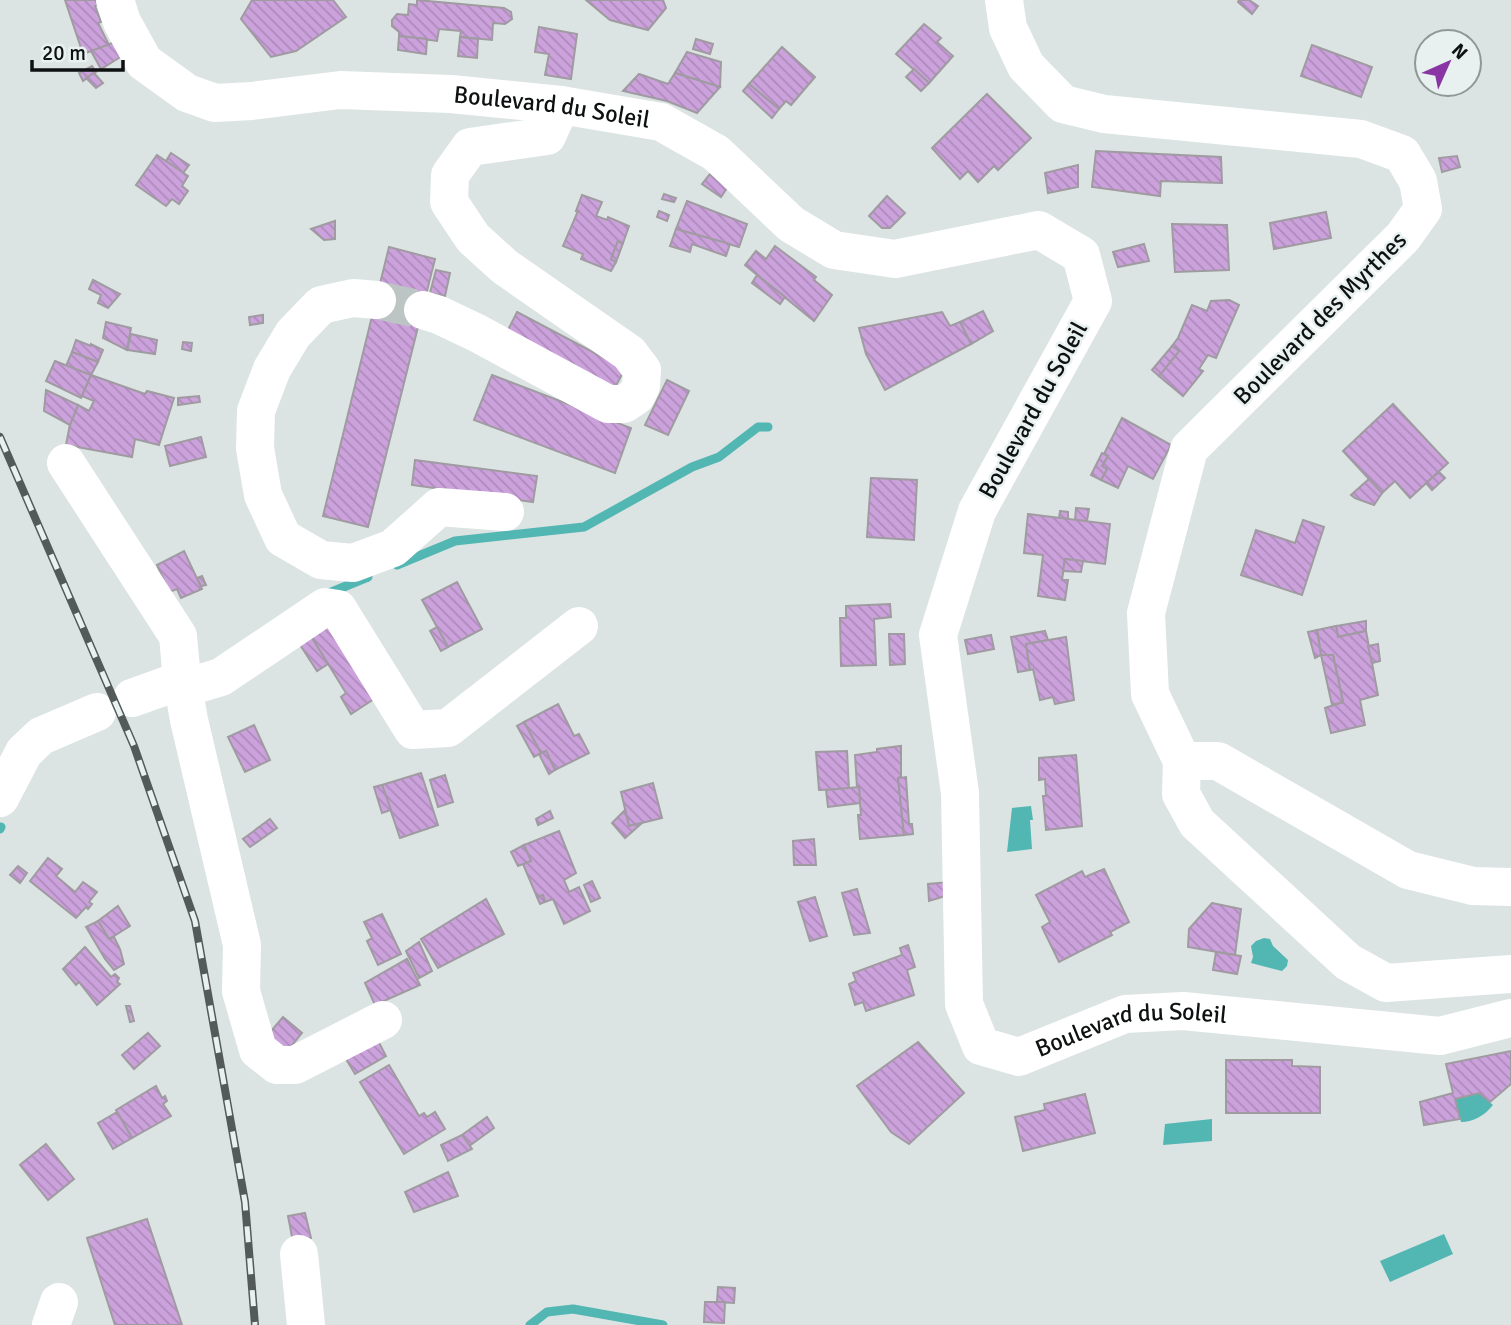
<svg xmlns="http://www.w3.org/2000/svg" width="1511" height="1325" font-family="Signika,sans-serif">
	<defs>
		<pattern id="building-back-hatch" width="6" height="6" patternUnits="userSpaceOnUse" patternTransform="scale(1.75)"><rect width="6" height="6" fill="#cca2dc"/><path d="M-1 5l2 2M0 0l6 6M5-1l2 2" fill="none" stroke="#ae8abc"/></pattern>
	</defs>
	<rect width="100%" height="100%" fill="#dbe4e3"/>
	<g fill="#52b6b3">
		<path d="M1031,806l2,14h-3l2,29 -25,3 5,-44z"/>
		<path d="M1264,938l6,1 3,7 15,14 -1,6 -5,5 -31,-8 2,-6 -2,-11 5,-5z"/>
		<path d="M1479,1093l14,12c-8,10 -19,17 -32,17l-6,-23z"/>
		<path d="M1212,1119v22l-49,4 2,-21z"/>
		<path d="M1444,1234l9,20 -63,28 -10,-21z"/>
	</g>
	<g fill="none" stroke-linecap="round" stroke-linejoin="round">
		<g stroke="#52b6b3" stroke-width="9">
			<path d="M397,565l58,-24 129,-14 108,-60 27,-10 39,-30h10"/>
			<path d="M329,593l39,-16"/>
			<path d="M0,829l1,-2"/>
			<path d="M530,1325l17,-13 26,-3 90,16"/>
		</g>
	</g>
	<g fill="url(#building-back-hatch)" stroke="#9f9ba1" stroke-width="2">
		<path d="M65,0h34l1,4 -5,2 6,16 -3,1 11,22 -26,9z"/>
		<path d="M252,0h81l13,17 -50,34 -25,6 -30,-38z"/>
		<path d="M417,0l87,8 7,4 1,7 -7,5 -12,-1 -1,17 -32,-3 1,-6 -22,-2 -2,12 -38,-5v-4l-7,-6v-6l5,-6 11,1 1,-11 8,1z"/>
		<path d="M586,0h77l3,8 -18,22 -38,-10z"/>
		<path d="M1239,0h10l9,6 -6,8 -14,-12z"/>
		<path d="M924,24l17,14 -4,4 16,14 -24,27 -33,-29z"/>
		<path d="M539,27l38,7 -6,45 -26,-4 4,-21 -14,-2z"/>
		<path d="M399,36l28,3 -1,15 -28,-4z"/>
		<path d="M460,37l18,2 -1,19 -19,-2z"/>
		<path d="M696,39l17,5 -3,10 -17,-5z"/>
		<path d="M115,42l7,14 -21,13 -10,-18z"/>
		<path d="M1312,45l60,22 -11,30 -60,-21z"/>
		<path d="M782,47l33,30 -24,28 -5,-4 -7,8 -30,-25z"/>
		<path d="M687,52l34,10 -1,25 -45,-14z"/>
		<path d="M92,66l4,6 -13,9 -4,-8z"/>
		<path d="M914,69l15,14 -8,8 -15,-14z"/>
		<path d="M94,73l9,10 -7,5 -10,-10z"/>
		<path d="M675,73l45,14 -23,26 -30,-12 -44,-10 16,-17 29,10z"/>
		<path d="M749,84l30,25 -7,9 -29,-27z"/>
		<path d="M987,94l44,44 -33,32 -4,-4 -16,16 -10,-11 -8,8 -28,-31z"/>
		<path d="M1096,151l125,6 1,26 -61,-2 -1,15 -68,-9z"/>
		<path d="M171,153l18,12 -6,8 -17,-12z"/>
		<path d="M157,155l31,21 -6,10 6,5 -9,13 -7,-5 -6,7 -30,-21z"/>
		<path d="M1457,156l3,11 -18,5 -3,-14z"/>
		<path d="M1078,165v22l-30,6 -3,-20z"/>
		<path d="M710,174l17,14 -6,9 -19,-13z"/>
		<path d="M664,194l12,4 -2,4 -12,-3z"/>
		<path d="M582,195l20,7 -6,14 11,4 1,-3 21,9 -6,17 -5,-2 -7,18 5,3 -5,9 -30,-12 2,-5 -20,-8 15,-35h-2z"/>
		<path d="M887,196l18,17 -15,15h-8l-13,-12z"/>
		<path d="M687,201l60,23 -8,23 -63,-18z"/>
		<path d="M659,211l10,4 -2,6 -10,-4z"/>
		<path d="M1326,212l5,26 -57,11 -4,-26z"/>
		<path d="M335,221v18l-11,1 -13,-11z"/>
		<path d="M1172,224l55,1 2,45 -54,2z"/>
		<path d="M676,229l54,15 -4,12 -34,-12 -2,8 -20,-6z"/>
		<path d="M618,241l5,2 -7,19 -5,-3z"/>
		<path d="M1144,244l5,17 -31,6 -5,-15z"/>
		<path d="M775,246l41,31 -2,3 18,15 -18,26 -69,-56 11,-14 10,8z"/>
		<path d="M389,247l46,12 -67,268 -45,-11z"/>
		<path d="M436,270l14,3 -5,23 -15,-3z"/>
		<path d="M757,275l28,22 -5,7 -28,-21z"/>
		<path d="M93,280l27,14 -12,14 -10,-5 3,-8 -12,-6z"/>
		<path d="M1229,300l10,5 -23,53 -8,-3 -9,14 4,2 -20,25 -24,-20 20,-25 -7,-5 6,-8 14,-33 15,6 4,-10z"/>
		<path d="M983,311l10,20 -22,13 -11,-22z"/>
		<path d="M517,312l108,57 -12,22 -107,-57z"/>
		<path d="M942,312l8,14 10,-4 11,22 -86,46 -19,-36 -7,-26z"/>
		<path d="M263,315v8l-13,2 -1,-8z"/>
		<path d="M106,322l25,6 -4,22 -24,-12z"/>
		<path d="M131,334l26,6 -2,14 -28,-4z"/>
		<path d="M76,340l15,6v-2l12,6 -5,12 -26,-10z"/>
		<path d="M183,342l9,1 -1,8 -9,-2z"/>
		<path d="M1172,346l7,5 -20,25 -7,-6z"/>
		<path d="M72,352l26,10 -7,13 -25,-9z"/>
		<path d="M55,361l36,14 -10,23 -35,-17z"/>
		<path d="M91,375l54,19 2,-3 27,7 -15,47 -24,-6 -3,18 -66,-12 4,-21 8,-19 11,6 5,-10 -12,-5z"/>
		<path d="M492,375l139,53 -16,45 -141,-53z"/>
		<path d="M667,380l22,11 -21,44 -23,-10z"/>
		<path d="M46,390l32,15 -8,20 -26,-14z"/>
		<path d="M199,396l1,6 -22,3v-7z"/>
		<path d="M1393,404l55,59 -38,35 -15,-17 -13,12 -39,-42z"/>
		<path d="M1122,418l49,27 -18,34 -25,-13 -10,22 -17,-8 6,-11 -5,-3 6,-10 -4,-2z"/>
		<path d="M201,437l5,20 -36,9 -5,-20z"/>
		<path d="M1102,453l6,3 -6,10 5,3 -6,11 -10,-5z"/>
		<path d="M415,460l122,16 -4,26 -121,-17z"/>
		<path d="M1439,472l6,6 -13,12 -6,-7z"/>
		<path d="M871,478l46,2 -3,60 -47,-3z"/>
		<path d="M1369,479l13,14 -8,12 -19,-7 -4,-3z"/>
		<path d="M1076,508l13,1 -2,12 -12,-1z"/>
		<path d="M1060,511l8,1v7l-9,-1z"/>
		<path d="M1028,514l82,10 -5,40 -40,-5 -3,21h6l-3,20 -27,-4 5,-41 -19,-2z"/>
		<path d="M1303,520l21,7 -22,68 -61,-20 15,-45 39,13z"/>
		<path d="M184,551l18,38 -21,9 -4,-9 -8,3 -12,-27z"/>
		<path d="M1065,559l18,2 -2,11 -18,-1z"/>
		<path d="M202,576l4,9 -5,1 -4,-8z"/>
		<path d="M457,582l25,47 -34,18 -26,-47z"/>
		<path d="M890,604l1,13 -17,2 2,46 -35,1 -1,-48h6v-12z"/>
		<path d="M330,620l44,79 -23,15 -10,-17 5,-4 -37,-60z"/>
		<path d="M1366,621v10l-28,6 -2,-11z"/>
		<path d="M1336,626l2,11 28,-6 12,64 -18,5 5,25 -34,8 -6,-25 18,-6 -10,-47h-12l-4,-25z"/>
		<path d="M437,627l11,20 -7,4 -11,-20z"/>
		<path d="M1317,630l4,25 -6,3 -7,-26z"/>
		<path d="M1045,631l3,9 -22,4 4,26 -12,2 -7,-35z"/>
		<path d="M309,633l19,31 -11,7 -20,-31z"/>
		<path d="M889,634h15l1,30 -15,1z"/>
		<path d="M991,635l3,14 -26,5 -3,-14z"/>
		<path d="M1066,637l8,63 -19,4 -2,-7 -13,3 -7,-31 -3,1 -4,-26z"/>
		<path d="M1378,644l2,17 -8,2 -4,-17z"/>
		<path d="M1321,655h12l10,47 -11,3z"/>
		<path d="M558,704l16,32 5,-2 10,19 -34,17 -9,-19 -5,2 -17,-31z"/>
		<path d="M524,722l17,31 -7,4 -17,-31z"/>
		<path d="M254,725l16,35 -25,12 -17,-35z"/>
		<path d="M901,746v31l-3,1 6,57 -44,4 -2,-24h3l-1,-12 -1,-16 -2,1 -2,-33 22,-3v-3z"/>
		<path d="M546,751l9,19 -6,4 -10,-20z"/>
		<path d="M847,751l2,38 -30,1 -3,-38z"/>
		<path d="M1076,755l6,71 -36,4 -3,-34h3l-1,-17 -6,1v-22z"/>
		<path d="M421,773l17,52 -38,13 -18,-53z"/>
		<path d="M445,775l8,27 -15,5 -8,-27z"/>
		<path d="M906,777l3,47h3l1,10 -9,1 -6,-57z"/>
		<path d="M653,783l9,35 -33,8 -8,-34z"/>
		<path d="M382,785l9,25 -9,3 -8,-26z"/>
		<path d="M859,787l1,16 -32,4 -2,-17z"/>
		<path d="M625,810l4,16 13,-3 -17,15 -13,-15z"/>
		<path d="M550,811l3,7 -15,7 -2,-6z"/>
		<path d="M270,819l7,9 -27,19 -7,-8z"/>
		<path d="M559,831l17,42 -12,7 5,12 10,-5 11,24 -26,13 -11,-25 -8,3 -2,-7 -6,2 -14,-33 8,-3 -7,-16z"/>
		<path d="M814,839l2,26h-22l-1,-24z"/>
		<path d="M524,845l7,16 -13,5 -7,-14z"/>
		<path d="M48,858l14,11 -6,7 19,16 8,-10 14,10 -8,10 3,2 -4,5 -2,-2 -10,11 -46,-37z"/>
		<path d="M18,866l9,7 -7,10 -10,-8z"/>
		<path d="M1104,869l25,53 -19,10 2,3 -53,27 -17,-35 8,-5 -14,-27 46,-24 3,6z"/>
		<path d="M592,881l8,17 -9,4 -7,-17z"/>
		<path d="M950,882l2,12 -23,7 -1,-17z"/>
		<path d="M857,889l13,44 -16,2 -12,-42z"/>
		<path d="M543,895l2,7 -5,2 -3,-7z"/>
		<path d="M815,897l12,39 -17,5 -12,-39z"/>
		<path d="M486,899l18,35 -66,34 -17,-29z"/>
		<path d="M1212,903l29,6 -6,46 -47,-8 1,-18z"/>
		<path d="M118,906l12,20 -21,13 -11,-18z"/>
		<path d="M382,914l19,40 -23,11 -11,-24 5,-3 -8,-16z"/>
		<path d="M98,921l11,18 5,-2 6,12 4,15 -10,6 -9,-11 -19,-32z"/>
		<path d="M419,942l13,29 -13,7 -13,-27z"/>
		<path d="M908,945l7,22 -8,3 7,25 -48,16 -3,-9 -8,3 -6,-21 7,-3 -3,-8 49,-18 -2,-7z"/>
		<path d="M85,947l26,30 4,-3 4,4 -2,4 3,2 -23,21 -18,-23 -3,3 -13,-16z"/>
		<path d="M1216,952l25,4 -4,18 -24,-4z"/>
		<path d="M407,959l13,26 -45,20 -10,-22z"/>
		<path d="M126,1006h4l4,15 -4,1z"/>
		<path d="M283,1017l19,16 -17,21 -19,-17z"/>
		<path d="M148,1033l12,13 -26,23 -12,-14z"/>
		<path d="M375,1035l11,21 -31,18 -12,-20z"/>
		<path d="M918,1042l46,51 -55,51 -18,-12 -34,-46z"/>
		<path d="M1511,1051v33l-21,18 -11,-9 -24,6 5,20 -36,6 -4,-23 33,-9 -7,-29z"/>
		<path d="M1226,1060h66v6l28,1v46h-94z"/>
		<path d="M389,1065l30,51 5,-3 3,4 8,-5 10,17 -41,25 -44,-72z"/>
		<path d="M156,1086l6,12 3,-2 2,5 -4,3 8,12 -39,22 -16,-28z"/>
		<path d="M1085,1094l10,39 -72,18 -8,-34 30,-7 -1,-6z"/>
		<path d="M117,1112l15,26 -19,11 -15,-26z"/>
		<path d="M487,1117l7,11 -25,18 -7,-11z"/>
		<path d="M462,1135l10,14 -24,12 -7,-16z"/>
		<path d="M46,1144l28,35 -26,21 -28,-35z"/>
		<path d="M448,1172l10,24 -44,16 -9,-20z"/>
		<path d="M305,1213l6,25 -18,4 -5,-26z"/>
		<path d="M147,1219l35,106h-67l-28,-87z"/>
		<path d="M718,1287l17,1 -1,15 -17,-1z"/>
		<path d="M705,1302h20l-1,21 -20,-1z"/>
	</g>
	<g fill="none" stroke-linecap="round" stroke-linejoin="round">
		<path stroke="#bcc4c4" stroke-width="38" stroke-dasharray="38 19" stroke-linecap="butt" d="M377,300l46,10"/>
		<g stroke="#fff" stroke-width="38">
			<path id="s1" d="M115,0l7,22 22,40 43,31 28,10 37,-2 88,-11 111,4 110,11 100,17 55,31 75,71 43,26 61,9 144,-29 42,25 12,46 -116,210 -39,124 22,158 4,211 17,42 38,11 106,-43 58,-3 257,25 71,-18"/>
			<path d="M1004,0l4,28 18,38 37,38 41,10 257,25 41,15 16,27 5,28 -20,28 -214,212 -43,164 4,81 32,67"/>
			<path d="M377,300l-24,-2 -32,7 -28,29 -21,35 -16,42 -1,37 8,47 20,43 38,22 32,3 40,-15 46,-41 66,5"/>
			<path d="M423,310l16,5 38,18 131,71h16l12,-8 5,-10 1,-16 -13,-17 -124,-86 -32,-29 -24,-36 1,-27 20,-28 77,-11 14,-31"/>
			<path d="M66,463l112,173 4,44 7,40 53,225 -1,46 17,59 19,15h18l88,-45"/>
			<path d="M132,698l50,-18 19,3 20,-6 104,-70 13,2 75,121 35,-2 131,-102"/>
			<path d="M0,798l24,-46 17,-16 56,-24"/>
			<path d="M1511,887l-38,-1 -65,-16 -190,-109h-36l-1,33 16,29 151,139 38,21 125,-9"/>
			<path d="M299,1254l7,71"/>
			<path d="M51,1325l8,-23"/>
		</g>
		<g stroke="#545959" stroke-width="8">
			<path id="rail" d="M0,437l134,309 61,175 50,281 10,123"/>
		</g>
		<use href="#rail" stroke="#e8f1f0" stroke-width="5" stroke-dasharray="16" stroke-linecap="butt"/>
	</g>
	<g text-anchor="middle" dominant-baseline="central" stroke-width="5" stroke-linejoin="round" paint-order="stroke">
		<g font-size="24" fill="#0e1111" stroke="#e8f1f0">
			<text stroke="none"><textPath href="#s1" startOffset="490">Boulevard du Soleil</textPath></text>
			<text transform="translate(1320 318) rotate(-45)">Boulevard des Myrthes</text>
			<text transform="translate(1033 410) rotate(-61)">Boulevard du Soleil</text>
			<text stroke="none"><textPath href="#s1" startOffset="2065">Boulevard du Soleil</textPath></text>
		</g>
	</g>
	<g transform="translate(1448 63) rotate(45)"><circle r="33" fill="#e8f1f0" stroke="#919797" stroke-width="2"/>
	<path d="M0-5L12 26L0 18L-12 26Z" fill="#8935a4"/>
	<text y="-10" font-size="19" font-weight="bold" text-anchor="middle" fill="#0e1111">N</text>
	</g>
	<path d="M32 60v10h91v-10" fill="none" stroke="#0e1111" stroke-width="3.5"/>
	<text x="42" y="60" font-size="21" fill="#0e1111" stroke="#e8f1f0" stroke-width="5" paint-order="stroke">20 m</text>
</svg>
